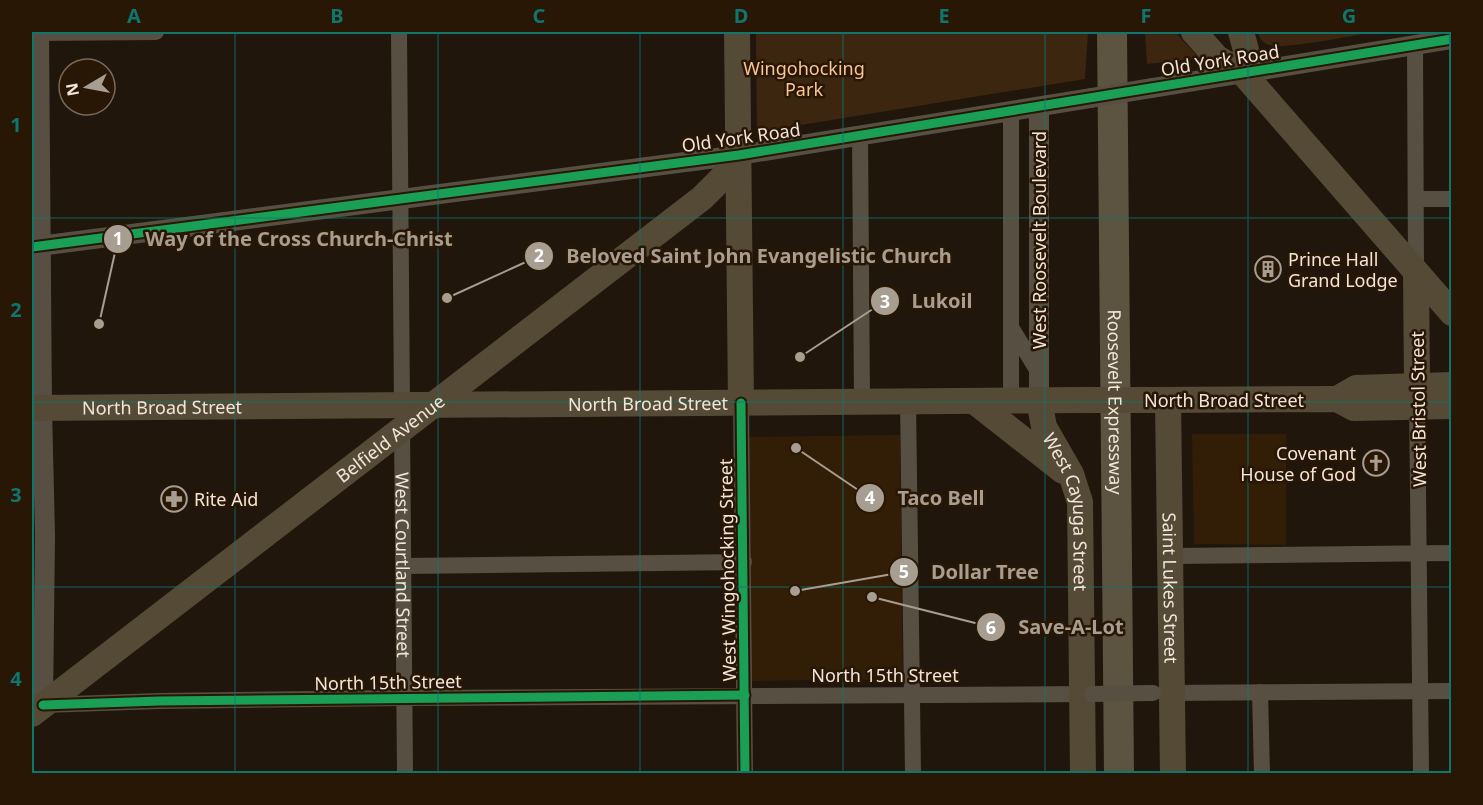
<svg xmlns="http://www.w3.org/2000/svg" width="1483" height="805" font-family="'Noto Sans',sans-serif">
	<rect width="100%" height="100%" fill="#20160c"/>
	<g fill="#321e06">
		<path d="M1192,434h94v111l-92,-1z"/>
		<path d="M900,435l3,244 -152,2 -3,-244z"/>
	</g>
	<g fill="#3c2610">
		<path d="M756,32h332l-3,47 -328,53z"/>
		<path d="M1145,32h30l24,26 -52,6z"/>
		<path d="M1258,32h117c-20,3 -91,18 -106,13 -7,-2 -10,-8 -11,-13z"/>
	</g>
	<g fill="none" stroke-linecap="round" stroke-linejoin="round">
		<g stroke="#575042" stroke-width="16">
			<path d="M399,32l3,373"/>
			<path d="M32,33l124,-1"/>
			<path d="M1415,45l1,227"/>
			<path d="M860,135l2,266"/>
			<path d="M1416,199h36"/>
			<path d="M1012,329l27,44"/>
			<path d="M1417,396l4,378"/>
			<path d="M1011,400v-289"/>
			<path d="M908,401l5,373"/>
			<path d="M741,403l4,371"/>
			<path id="s1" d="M402,427l3,347"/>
			<path d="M1170,556l282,-3"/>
			<path d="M403,566l341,-4"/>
			<path d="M1260,692l2,82"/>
			<path d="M1164,693l288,-2"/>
			<path d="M43,705l116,-4 245,-3 687,-4"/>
		</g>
		<g stroke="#575042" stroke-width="20">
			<path d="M39,32l3,376 3,127 -2,170"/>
			<path d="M1152,88l300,-49"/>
			<path d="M1039,107v293"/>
			<path d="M32,247l707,-92 352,-57"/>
		</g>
		<g stroke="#554a35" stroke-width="26">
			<path d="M737,32l4,371"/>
			<path d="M1194,32l23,26 26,15 209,240"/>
			<path d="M1241,32l5,18 -3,23"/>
			<path d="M1416,272l1,114"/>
			<path d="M1337,399l19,-11 96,-3"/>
			<path id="s2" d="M1039,400l5,27 27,47 9,28 3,272"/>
			<path d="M1158,400l179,-1 17,9 98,-2"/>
			<path id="s3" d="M1168,400l5,374"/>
			<path d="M974,401l89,70"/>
			<path id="s4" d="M32,408l1054,-8"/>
			<path id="s5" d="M32,714l670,-516 19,-19 18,-24"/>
		</g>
		<path stroke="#5d5341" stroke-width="30" id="s6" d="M1112,32l7,742"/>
		<path stroke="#575042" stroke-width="16" d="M1092,694l61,-1"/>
		<path stroke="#575042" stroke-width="20" d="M1091,98l61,-10"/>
		<path stroke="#554a35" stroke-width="26" d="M1086,400h72"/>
		<g stroke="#281704" stroke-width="13">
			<g id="cycleway">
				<path d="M32,247l707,-92 713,-116"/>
				<path d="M741,403l4,371"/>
				<path d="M43,705l116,-4 586,-6"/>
			</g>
		</g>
		<use href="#cycleway" stroke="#1a9f57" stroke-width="9"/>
	</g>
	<path fill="none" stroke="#0f766e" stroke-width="1.5" stroke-opacity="0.55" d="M235,32v742M438,32v742M640,32v742M843,32v742M1045,32v742M1248,32v742M32,218h1420M32,402h1420M32,587h1420"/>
	<defs>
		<g id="building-ring" transform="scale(1.35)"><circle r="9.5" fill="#281704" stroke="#a89d91" stroke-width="1.5"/><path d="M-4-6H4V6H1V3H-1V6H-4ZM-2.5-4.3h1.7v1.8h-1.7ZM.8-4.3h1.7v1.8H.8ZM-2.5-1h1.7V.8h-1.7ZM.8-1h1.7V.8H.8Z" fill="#a89d91"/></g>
		<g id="church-ring" transform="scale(1.35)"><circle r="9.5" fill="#281704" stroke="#a89d91" stroke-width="1.5"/><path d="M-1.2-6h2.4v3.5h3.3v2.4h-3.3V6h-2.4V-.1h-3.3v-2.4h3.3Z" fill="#a89d91"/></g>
		<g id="pharmacy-ring" transform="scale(1.35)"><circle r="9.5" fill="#281704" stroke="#a89d91" stroke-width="1.5"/><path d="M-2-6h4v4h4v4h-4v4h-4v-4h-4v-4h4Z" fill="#a89d91"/></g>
	</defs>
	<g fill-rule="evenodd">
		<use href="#building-ring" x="1268" y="269"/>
		<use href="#church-ring" x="1376" y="463"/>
		<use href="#pharmacy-ring" x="174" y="499"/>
	</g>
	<g text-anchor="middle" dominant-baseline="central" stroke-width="5" stroke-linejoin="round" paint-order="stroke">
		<g font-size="18" fill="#f2e5d9" stroke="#281704">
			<text transform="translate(1220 60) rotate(-9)">Old York Road</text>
			<text transform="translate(741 137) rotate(-8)">Old York Road</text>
			<text transform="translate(1039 240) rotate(-90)">West Roosevelt Boulevard</text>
			<text x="1224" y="400">North Broad Street</text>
			<text stroke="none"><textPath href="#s6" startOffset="370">Roosevelt Expressway</textPath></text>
			<text stroke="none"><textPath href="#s4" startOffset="616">North Broad Street</textPath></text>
			<text stroke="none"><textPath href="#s4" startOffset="130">North Broad Street</textPath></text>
			<text transform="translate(1418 409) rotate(-91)">West Bristol Street</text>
			<text stroke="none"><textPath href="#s5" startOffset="452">Belfield Avenue</textPath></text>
			<text stroke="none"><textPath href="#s2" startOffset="118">West Cayuga Street</textPath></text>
			<text stroke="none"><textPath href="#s1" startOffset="138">West Courtland Street</textPath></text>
			<text transform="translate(727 570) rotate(-91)">West Wingohocking Street</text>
			<text stroke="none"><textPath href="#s3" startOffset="188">Saint Lukes Street</textPath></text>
			<text x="885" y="675">North 15th Street</text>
			<text transform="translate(388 682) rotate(-1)">North 15th Street</text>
		</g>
		<g font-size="18" fill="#fac692" stroke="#281704">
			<text x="804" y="68">Wingohocking<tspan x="804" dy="21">Park</tspan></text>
		</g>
		<g font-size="18" fill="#f2e5d9" stroke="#281704" text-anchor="start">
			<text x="1288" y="259">Prince Hall<tspan x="1288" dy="21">Grand Lodge</tspan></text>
			<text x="1356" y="453" text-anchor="end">Covenant<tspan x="1356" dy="21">House of God</tspan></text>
			<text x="194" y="499">Rite Aid</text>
		</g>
	</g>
	<path fill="none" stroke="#a89d91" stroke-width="2" d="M99 324L118 239M447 298L539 256M800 357L885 301M796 448L870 498M795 591L904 572M872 597L991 627"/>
	<g fill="#a89d91" stroke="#281704" stroke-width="2">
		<circle cx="99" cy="324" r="6"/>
		<circle cx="447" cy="298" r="6"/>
		<circle cx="800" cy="357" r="6"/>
		<circle cx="796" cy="448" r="6"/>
		<circle cx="795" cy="591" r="6"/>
		<circle cx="872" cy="597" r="6"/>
		<circle cx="118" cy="239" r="15"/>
		<circle cx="539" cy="256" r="15"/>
		<circle cx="885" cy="301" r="15"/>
		<circle cx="870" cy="498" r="15"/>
		<circle cx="904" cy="572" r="15"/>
		<circle cx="991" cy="627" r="15"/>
	</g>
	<g font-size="18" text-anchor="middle" font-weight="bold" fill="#fff">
		<text x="118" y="245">1</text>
		<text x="539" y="262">2</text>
		<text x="885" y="308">3</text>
		<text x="870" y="504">4</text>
		<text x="904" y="578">5</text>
		<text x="991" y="634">6</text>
	</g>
	<g font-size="20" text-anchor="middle" font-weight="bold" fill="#a89d91" stroke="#281704" stroke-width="5" stroke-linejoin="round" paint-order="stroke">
		<text x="299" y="246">Way of the Cross Church-Christ</text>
		<text x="759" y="263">Beloved Saint John Evangelistic Church</text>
		<text x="942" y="308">Lukoil</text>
		<text x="941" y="505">Taco Bell</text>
		<text x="985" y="579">Dollar Tree</text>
		<text x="1071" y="634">Save-A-Lot</text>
	</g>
	<rect width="1483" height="805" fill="none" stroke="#281704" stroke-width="66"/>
	<g transform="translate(87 87) rotate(260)"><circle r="28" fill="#281704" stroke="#796959" stroke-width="1.5"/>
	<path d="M0-4.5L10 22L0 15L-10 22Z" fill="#a89d91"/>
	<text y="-9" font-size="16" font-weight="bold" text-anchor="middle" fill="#f2e5d9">N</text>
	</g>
	<rect x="33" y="33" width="1417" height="739" fill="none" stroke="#0f766e" stroke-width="2"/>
	<g font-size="20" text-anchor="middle" font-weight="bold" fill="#0f766e">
		<text x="134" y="23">A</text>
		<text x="337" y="23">B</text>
		<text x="539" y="23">C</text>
		<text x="741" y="23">D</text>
		<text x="944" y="23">E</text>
		<text x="1146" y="23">F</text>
		<text x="1349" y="23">G</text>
		<text x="16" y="132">1</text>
		<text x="16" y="317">2</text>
		<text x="16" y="502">3</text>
		<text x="16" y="686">4</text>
	</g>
</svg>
